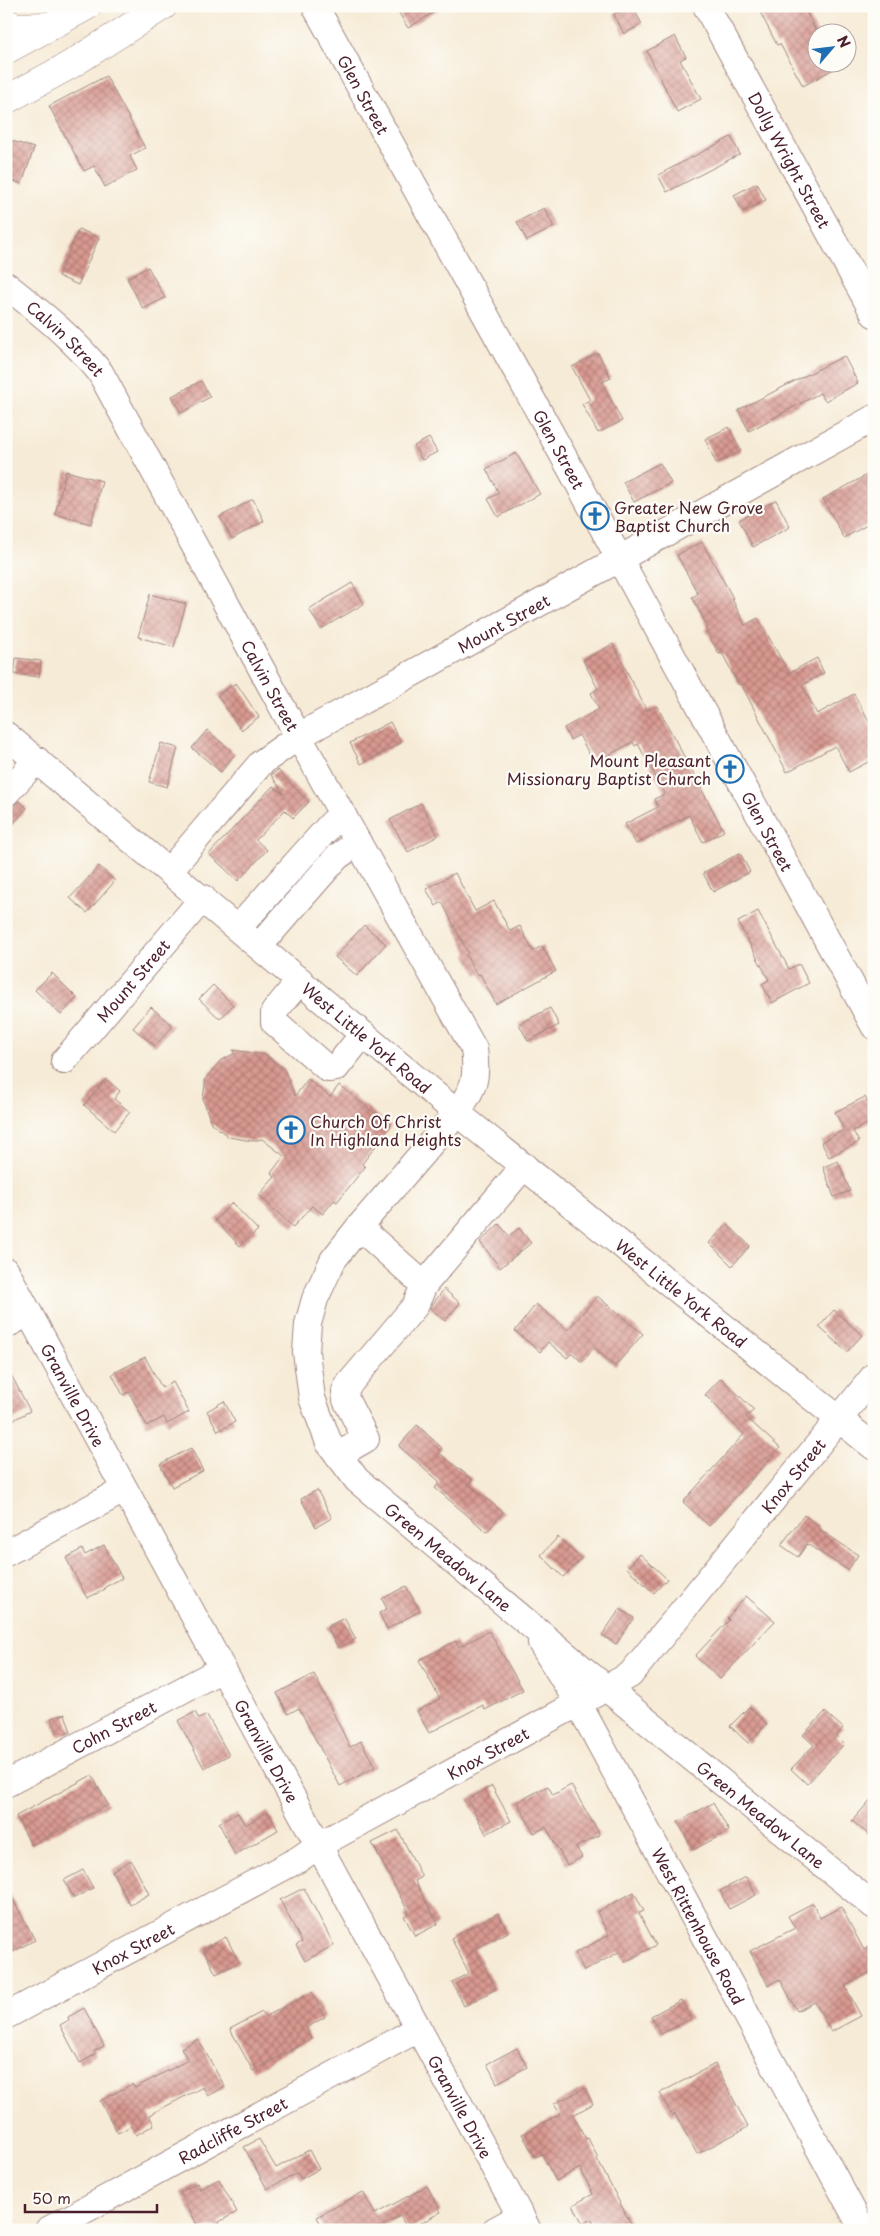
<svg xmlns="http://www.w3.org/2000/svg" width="880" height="2236" font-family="'Playpen Sans',sans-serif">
	<defs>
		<pattern id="building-cross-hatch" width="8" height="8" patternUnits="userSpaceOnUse" patternTransform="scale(1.25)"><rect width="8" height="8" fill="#d89990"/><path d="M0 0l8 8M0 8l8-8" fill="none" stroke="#b17c76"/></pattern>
	</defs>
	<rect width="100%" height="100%" fill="#fdfcf7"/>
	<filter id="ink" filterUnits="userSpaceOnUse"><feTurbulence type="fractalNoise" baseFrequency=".02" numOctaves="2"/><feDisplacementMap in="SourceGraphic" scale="10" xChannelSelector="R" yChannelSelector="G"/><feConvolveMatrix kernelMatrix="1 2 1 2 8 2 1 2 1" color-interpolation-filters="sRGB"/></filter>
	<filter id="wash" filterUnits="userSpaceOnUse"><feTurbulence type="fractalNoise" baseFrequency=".0096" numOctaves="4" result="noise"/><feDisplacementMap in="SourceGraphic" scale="20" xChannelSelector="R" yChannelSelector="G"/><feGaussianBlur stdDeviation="1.12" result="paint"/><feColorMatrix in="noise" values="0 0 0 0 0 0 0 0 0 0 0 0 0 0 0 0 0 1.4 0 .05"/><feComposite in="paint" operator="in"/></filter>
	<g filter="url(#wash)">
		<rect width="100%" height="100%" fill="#f6ebd6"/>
		<g id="blocks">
			<g fill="url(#building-cross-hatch)">
				<path d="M395,6h49l-36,22z"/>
				<path d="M628,6h4l10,18 -18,10 -10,-20z"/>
				<path d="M757,6h46l15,28v28h28l-43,24 -23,-42 -3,1z"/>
				<path d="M675,36l11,21 -6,3 21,39 -24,13 -30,-61z"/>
				<path d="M106,76l39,72 -15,8 7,14 -32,17 -11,-21 -10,5 -35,-65z"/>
				<path d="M731,137l9,17 -73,38 -9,-17z"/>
				<path d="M6,139l28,9 -12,36 -16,-6z"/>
				<path d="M757,183l9,17 -23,12 -9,-17z"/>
				<path d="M544,208l10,19 -27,14 -10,-19z"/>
				<path d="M79,229l20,9 -21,47 -20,-9z"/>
				<path d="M148,267l17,31 -22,11 -16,-31z"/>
				<path d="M598,353l13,25 -9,4 20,39 -24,12 -16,-29 8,-4 -18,-33z"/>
				<path d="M844,356l14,27 -33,18 -5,-8 -71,38 -11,-21z"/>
				<path d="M201,381l9,16 -29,16 -9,-17z"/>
				<path d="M729,427l12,24 -25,12 -11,-24z"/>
				<path d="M429,438l8,14 -15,8 -8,-14z"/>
				<path d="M516,453l24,41 -42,23 -10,-18 11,-6 -13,-24z"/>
				<path d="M660,463l11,20 -37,19 -11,-20z"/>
				<path d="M66,471l36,10 -11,43 -36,-10z"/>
				<path d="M874,471v50l-30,17 -21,-39z"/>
				<path d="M253,499l11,22 -32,18 -12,-22z"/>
				<path d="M776,500l14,27 -37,20 -14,-27z"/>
				<path d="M702,542l31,56 -1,1 13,26 13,-7 31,55 28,-15 7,15 -22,12 15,29 37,-20 20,37v28l-25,13 -14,-26 -48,26 -46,-88 -2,1 -17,-32 -3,1 -14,-25 3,-1 -16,-31 6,-3 -21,-39z"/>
				<path d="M352,583l12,21 -43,25 -12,-20z"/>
				<path d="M150,594l36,10 -12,43 -36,-10z"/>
				<path d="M613,644l34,67 10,-5 67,125 -21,11 -14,-27 -53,29 -11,-20 33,-17 -4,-8 11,-5 -27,-50 -3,2 -2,-4 -39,21 -15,-28 -9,5 -6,-12 35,-19 -8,-16 7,-4 -15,-29z"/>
				<path d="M16,658l25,3 -2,16 -25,-3z"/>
				<path d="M236,683l23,34 -18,13 -24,-35z"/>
				<path d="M390,722l11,21 -40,21 -11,-21z"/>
				<path d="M207,730l28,24 -14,18 -29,-24z"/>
				<path d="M161,743l17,5 -11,39 -18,-5z"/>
				<path d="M278,770l31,32 -16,16 -8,-8 -29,30 11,10 -29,31 -29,-27 64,-68 11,8 -13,-19z"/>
				<path d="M19,801l8,7 -21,24v-24l5,-1z"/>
				<path d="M421,803l17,33 -30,16 -18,-32z"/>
				<path d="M740,853l10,19 -37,20 -10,-19z"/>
				<path d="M99,866l16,15 -28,32 -17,-15z"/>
				<path d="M455,873l20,38 19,-10 16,30 10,-5 13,25 9,-5 14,25 -60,33 -16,-30 -3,1 -11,-20 2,-2 -26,-51 -6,4 -10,-17z"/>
				<path d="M758,911l31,58 10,-5 10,19 -37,20 -10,-19 7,-4 -31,-58z"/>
				<path d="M364,925l22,19 -29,32 -22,-19z"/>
				<path d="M52,973l25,25 -16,17 -26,-25z"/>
				<path d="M213,985l20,20 -13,14 -21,-20z"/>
				<path d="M151,1007l22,19 -18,20 -22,-18z"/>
				<path d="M550,1008l9,17 -31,16 -9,-17z"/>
				<path d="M233,1050l33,5 18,14 11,27 13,-17 22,18 9,-12 52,41 -29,38 3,3 -28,35 -3,-2 -11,14 -11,-8 -19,21 -34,-32 16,-18 -4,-4 13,-17 -22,-17 -10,2 -23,-4 -18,-14 -8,-24 3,-21 15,-18 13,-6z"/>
				<path d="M106,1079l14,12 -6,8 16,13 -16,19 -30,-26z"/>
				<path d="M865,1097l9,18v5l-21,11 6,11 -30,15 -8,-15 23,-12 -9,-18z"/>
				<path d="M838,1161l12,30 -16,6 -11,-30z"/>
				<path d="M232,1203l26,27 -18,16 -25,-26z"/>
				<path d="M499,1224l10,12 10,-8 12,15 -31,25 -20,-26z"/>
				<path d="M727,1224l23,22 -18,20 -23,-23z"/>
				<path d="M444,1289l16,14 -15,18 -15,-13z"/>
				<path d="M597,1296l46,38 -28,32 -21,-18 -12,14 -10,-9 -5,5 -19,-16 -8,10 -25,-21 21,-27 32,26z"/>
				<path d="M834,1310l28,25 -15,17 -28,-25z"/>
				<path d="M145,1357l17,31 11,-6 16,30 -22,12 -3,-7 -17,9 -18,-34 -6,3 -11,-21z"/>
				<path d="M6,1365l24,46 -24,13z"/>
				<path d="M721,1378l33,32 -8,7 34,31 -71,78 -26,-24 61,-68 -39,-39z"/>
				<path d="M224,1401l11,21 -17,9 -11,-20z"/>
				<path d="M417,1425l25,23 -4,4 34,27 -4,5 35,28 -16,20 -52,-44 5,-6 -41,-36z"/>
				<path d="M191,1448l12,23 -31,16 -12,-23z"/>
				<path d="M317,1490l15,28 -16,9 -15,-28z"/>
				<path d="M804,1515l16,12 -1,2 39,26 -10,15 -41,-26 -9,13 -17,-12z"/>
				<path d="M558,1537l23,22 -18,18 -22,-22z"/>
				<path d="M104,1545l18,33 -17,9 -1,3 -17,8 -21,-40 16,-9 3,6z"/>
				<path d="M640,1554l27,25 -13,14 -27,-25z"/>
				<path d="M406,1586l14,25 -33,18 -8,-16 8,-4 -5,-10z"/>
				<path d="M746,1596l29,25 -55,58 -25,-23 34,-36 -2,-2z"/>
				<path d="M620,1609l14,9 -18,26 -14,-9z"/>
				<path d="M344,1618l12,21 -18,9 -11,-21z"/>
				<path d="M489,1631l34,59 -38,20 -2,-5 -54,28 -12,-22 23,-12 -21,-39 37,-19 3,6z"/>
				<path d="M314,1674l36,73 11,-6 14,26 -35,19 -41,-78 -11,6 -11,-21z"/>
				<path d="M749,1707l18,17 -19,19 -18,-17z"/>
				<path d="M195,1712l4,7 8,-4 22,40 -25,13 -26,-47z"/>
				<path d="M825,1712l18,16 -7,8 8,8 -37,40 -16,-15 23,-24 -11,-10z"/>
				<path d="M65,1714l6,18 -13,4 -7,-18z"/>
				<path d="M92,1775l16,30 -77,40 -15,-29z"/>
				<path d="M571,1785l29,50 -24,12 6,10 -15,8 -21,-38 -12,6 -17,-31 31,-16 5,9z"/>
				<path d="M492,1786l19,35 -25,13 -18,-35z"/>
				<path d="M874,1796v43l-22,-18z"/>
				<path d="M713,1803l16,28 -36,19 -15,-28z"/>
				<path d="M268,1812l10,18 -43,25 -16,-32 19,-10 7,12z"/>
				<path d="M398,1830l24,47 -7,4 23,43 -23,12 -11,-20 5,-3 -37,-70z"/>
				<path d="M131,1860l18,34 -19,11 -18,-34z"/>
				<path d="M83,1870l10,18 -19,10 -10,-18z"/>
				<path d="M746,1877l10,18 -27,14 -9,-18z"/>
				<path d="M6,1887l29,53 -29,15z"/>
				<path d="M304,1888l30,57 -29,16 -9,-16 6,-3 -22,-42z"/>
				<path d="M634,1892l10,19 -5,2 17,32 -31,17 -6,-10 -35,19 -9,-18 34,-18 -12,-23z"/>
				<path d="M813,1903l7,15 21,-11 23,43 10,-5v25l-29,16 16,30 -30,16 -16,-30 -18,9 -17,-32 -12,6 -18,-34 45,-23 -7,-12z"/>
				<path d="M498,1913l10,19 -33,17 21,40 -32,17 -12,-24 17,-9 -18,-35z"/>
				<path d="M226,1937l13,25 -23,12 -13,-25z"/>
				<path d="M312,1992l13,25 -19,11 5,11 -58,32 -23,-42 32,-17 3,5z"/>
				<path d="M681,2000l10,19 -30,15 -10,-18z"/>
				<path d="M84,2008l20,38 -10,5 2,3 -16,9 -20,-38 9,-5 -1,-3z"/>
				<path d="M198,2039l27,48 -17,9 -5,-9 -54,28 5,10 -18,10 -5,-9 -13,7 -18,-32 32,-17 3,4 53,-28 -7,-12z"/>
				<path d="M517,2048l10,19 -30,16 -10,-19z"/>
				<path d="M715,2064l33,63 -51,27 -22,-40 -3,2 -12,-23z"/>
				<path d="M585,2088l8,16 -20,11 13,24 2,-1 10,20 -1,1 37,71h-37l-6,-11 -8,5 -10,-19 20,-11 -13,-26 -24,13 -14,-27 -7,3 -13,-23 38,-20 -6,-10z"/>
				<path d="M259,2139l17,29 33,-18 10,19 -18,10 -4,-6 -30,16 -23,-42z"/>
				<path d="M219,2179l18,33 -18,10 1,7 -9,-2 -11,3 -20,-38 17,-9 3,6z"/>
				<path d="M427,2186l14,26 -33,18 -8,-14 -25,14h-51l-7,-13 46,-25 12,22z"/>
			</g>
		</g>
	</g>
	<g filter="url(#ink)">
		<use href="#blocks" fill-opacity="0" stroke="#a08580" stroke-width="1"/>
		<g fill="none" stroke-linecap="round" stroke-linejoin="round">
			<g stroke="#a08580" stroke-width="28">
				<g id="minor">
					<path id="s1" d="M315,6l255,462 304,558"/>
					<path id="s2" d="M706,6l168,308"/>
					<path id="s3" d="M6,285c35,28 66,52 94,87l186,342 188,335c4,31 0,38 -17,64l-98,114 -26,33 -18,39 -7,25 -2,28 6,46 17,45 28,37 227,190 290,236"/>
					<path id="s4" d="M6,735l451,378 417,334"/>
					<path d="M6,793l31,-33"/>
					<path id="s5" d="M169,871l92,-108 38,-27 575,-318"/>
					<path d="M238,928l94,-105 11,-8"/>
					<path d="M259,946l78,-89 21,-15"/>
					<path d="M300,980l-26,32v10l54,47 8,-1 27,-34"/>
					<path id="s6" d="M64,1061l139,-163"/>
					<path d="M359,1227l65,58"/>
					<path id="s7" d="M6,1271l522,959"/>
					<path d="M6,1325l23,-12"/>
					<path d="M338,1455l28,-16 -20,-39 -1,-9 4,-7 66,-78 9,-21 100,-119"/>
					<path d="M6,1553l118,-63"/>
					<path id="s8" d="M541,1643l37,60 285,527"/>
					<path id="s9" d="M6,1784l216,-115"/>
					<path id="s10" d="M6,2016l293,-157 20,-14 311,-170 244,-299"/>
					<path id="s11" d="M48,2230l370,-201"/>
					<path d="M495,2230l26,-14"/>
				</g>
			</g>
			<g stroke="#a08580" stroke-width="29">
				<g id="major">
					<path d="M6,22l9,5 34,-1"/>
					<path d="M6,50l81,-44"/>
					<path d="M6,100l64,-35 93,-59"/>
				</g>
			</g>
			<use href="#minor" stroke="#fff" stroke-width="26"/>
			<use href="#major" stroke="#fff" stroke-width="28"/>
		</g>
	</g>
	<defs>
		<g id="church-ring" transform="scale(1.4375)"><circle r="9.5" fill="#fdfcf7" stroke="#1f6fb2" stroke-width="1.5"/><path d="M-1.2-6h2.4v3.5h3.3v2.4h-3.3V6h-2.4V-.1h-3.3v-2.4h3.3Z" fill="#1f6fb2"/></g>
	</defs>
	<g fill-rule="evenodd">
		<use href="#church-ring" x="595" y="516"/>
		<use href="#church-ring" x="730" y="769"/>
		<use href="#church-ring" x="291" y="1130"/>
	</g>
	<g text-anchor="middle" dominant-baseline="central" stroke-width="4.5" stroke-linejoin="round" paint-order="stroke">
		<g font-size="16" fill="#4a1f2b" stroke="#fdfcf7">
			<text stroke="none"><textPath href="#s1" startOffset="101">Glen Street</textPath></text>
			<text stroke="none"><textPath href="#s2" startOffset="175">Dolly Wright Street</textPath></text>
			<text stroke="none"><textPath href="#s3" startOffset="80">Calvin Street</textPath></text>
			<text stroke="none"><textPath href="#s1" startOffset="506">Glen Street</textPath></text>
			<text stroke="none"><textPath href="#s5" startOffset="422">Mount Street</textPath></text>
			<text stroke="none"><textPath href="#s3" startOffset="485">Calvin Street</textPath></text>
			<text stroke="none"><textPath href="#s1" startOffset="941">Glen Street</textPath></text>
			<text stroke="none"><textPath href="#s6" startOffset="106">Mount Street</textPath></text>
			<text stroke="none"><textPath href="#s4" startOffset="471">West Little York Road</textPath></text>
			<text stroke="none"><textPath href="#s4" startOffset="876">West Little York Road</textPath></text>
			<text stroke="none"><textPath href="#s7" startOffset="141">Granville Drive</textPath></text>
			<text stroke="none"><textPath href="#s10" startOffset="969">Knox Street</textPath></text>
			<text stroke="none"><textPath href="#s3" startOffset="1520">Green Meadow Lane</textPath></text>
			<text stroke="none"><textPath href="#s9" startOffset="122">Cohn Street</textPath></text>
			<text stroke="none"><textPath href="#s7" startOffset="546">Granville Drive</textPath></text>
			<text stroke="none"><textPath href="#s10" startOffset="549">Knox Street</textPath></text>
			<text stroke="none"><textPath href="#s3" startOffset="1925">Green Meadow Lane</textPath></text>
			<text stroke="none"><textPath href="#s8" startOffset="324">West Rittenhouse Road</textPath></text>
			<text stroke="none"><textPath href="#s10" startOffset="144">Knox Street</textPath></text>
			<text stroke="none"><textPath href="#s7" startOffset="951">Granville Drive</textPath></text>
			<text stroke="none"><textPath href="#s11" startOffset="210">Radcliffe Street</textPath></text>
		</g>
		<g font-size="16" fill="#4a1f2b" stroke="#fdfcf7" text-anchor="start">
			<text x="614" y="507">Greater New Grove<tspan x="614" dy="18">Baptist Church</tspan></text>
			<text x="711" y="760" text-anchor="end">Mount Pleasant<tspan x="711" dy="18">Missionary Baptist Church</tspan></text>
			<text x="310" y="1121">Church Of Christ<tspan x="310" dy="18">In Highland Heights</tspan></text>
		</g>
	</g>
	<rect width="880" height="2236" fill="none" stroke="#fdfcf7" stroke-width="25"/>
	<g transform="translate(832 48) rotate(62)"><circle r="24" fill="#fdfcf7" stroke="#b5a4a5"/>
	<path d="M0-4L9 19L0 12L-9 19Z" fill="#1f6fb2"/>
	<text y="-8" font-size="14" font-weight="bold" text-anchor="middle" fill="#4a1f2b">N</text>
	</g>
	<path d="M25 2204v8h132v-8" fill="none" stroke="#4a1f2b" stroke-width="2.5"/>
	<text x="32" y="2204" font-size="15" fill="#4a1f2b" stroke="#fdfcf7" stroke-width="4" paint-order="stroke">50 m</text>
</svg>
